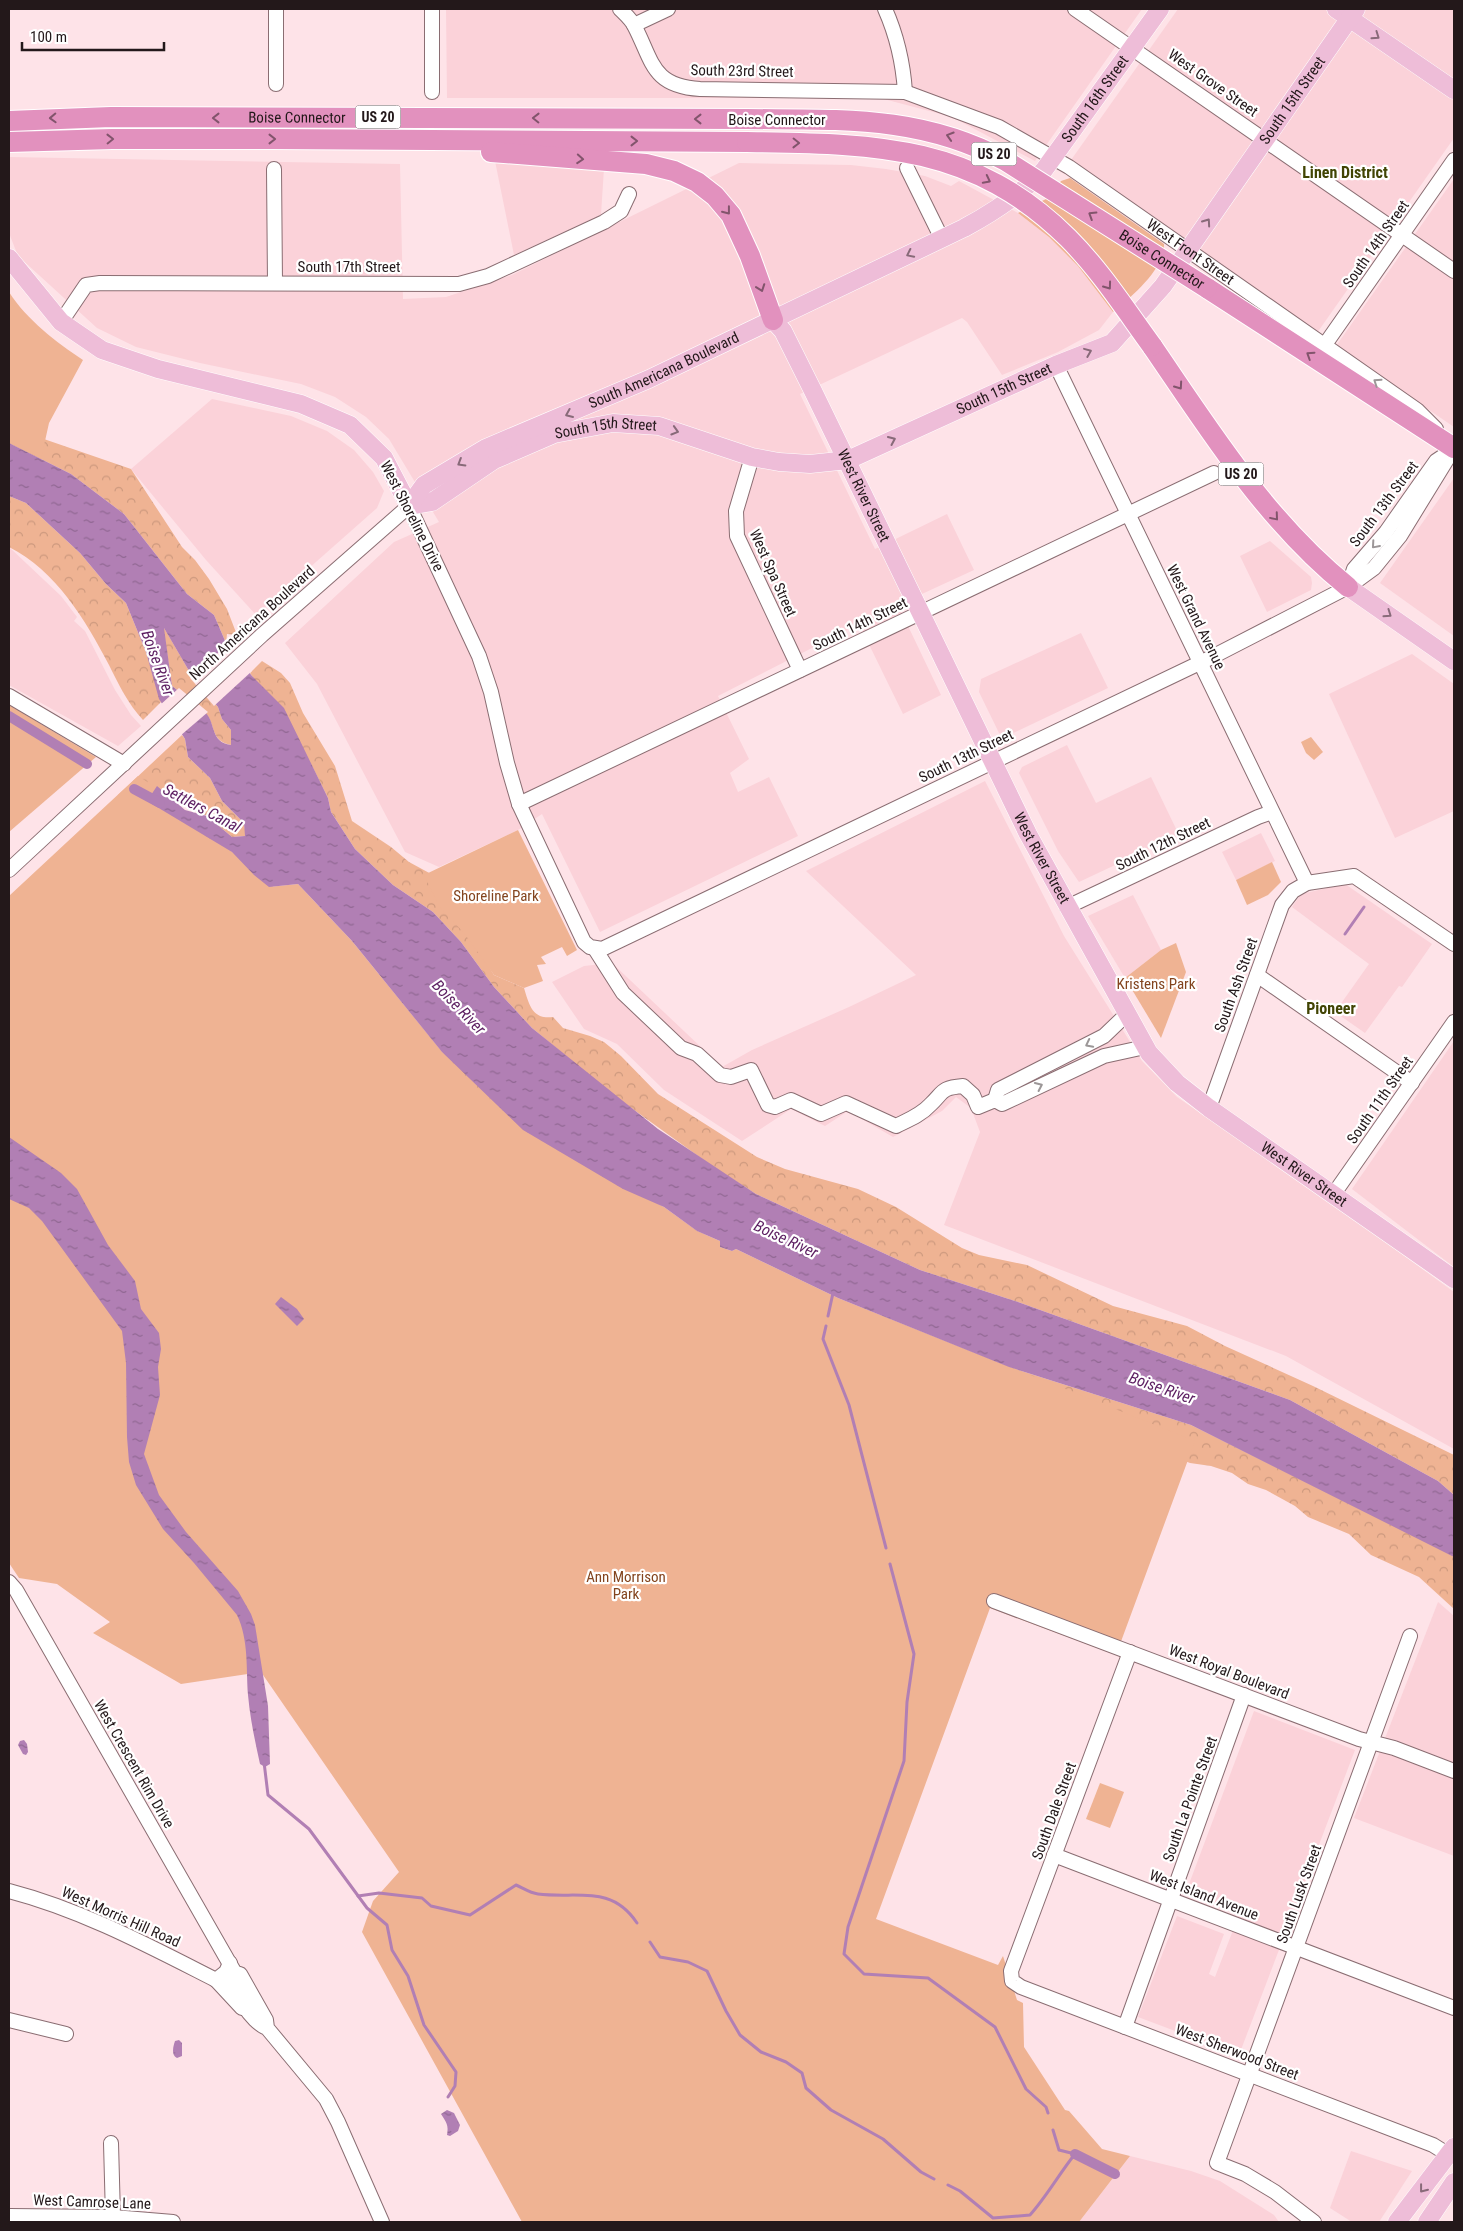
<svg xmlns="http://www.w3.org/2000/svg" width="1463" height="2231" font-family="'Roboto Condensed',sans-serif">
	<defs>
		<pattern id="forest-crowns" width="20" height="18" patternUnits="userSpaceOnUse" patternTransform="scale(1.25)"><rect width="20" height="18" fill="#efb393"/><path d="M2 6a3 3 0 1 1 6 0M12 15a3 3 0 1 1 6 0" fill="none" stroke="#cd997e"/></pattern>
		<pattern id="water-ripples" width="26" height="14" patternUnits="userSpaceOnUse" patternTransform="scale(1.25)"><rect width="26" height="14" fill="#b17fb4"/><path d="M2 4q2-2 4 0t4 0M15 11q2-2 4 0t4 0" fill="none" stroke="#906792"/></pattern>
	</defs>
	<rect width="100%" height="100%" fill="#fee3e8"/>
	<g fill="#fbd2d9">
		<path d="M446,9h696l-107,152 -83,-44 -72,-19h-433z"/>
		<path d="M1178,9h276v129l-137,195 -246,-173z"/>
		<path d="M9,157l391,7 3,135 43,-2 66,-22 227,-112 112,2 35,4 39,7 26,10 8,-5 59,32 31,24 29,29 35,46 -14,18 -41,22 -56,23 -35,-53 -5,-4 -162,76 75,155 72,-35 27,56 -76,35 43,90 -38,19 -44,-90 -141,72 31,63 -19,14 8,19 31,-15 29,59 -198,96 -58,-118 -24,16 -79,37 -34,-15 -88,-168 -32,-41 109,-101 45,-20 -50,-83 -23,-22 -31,-20 -34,-13 -101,-21 -64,-16 -39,-19 -79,-72 -9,-23z"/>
		<path d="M495,161l109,7 -3,47 -87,40z"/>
		<path d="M1454,179v248l-118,-81z"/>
		<path d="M212,399l79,17 36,15 27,19 19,22 11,19 -7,17 -121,107 -50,-55 -75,-91z"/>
		<path d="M1454,478v158l-74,-53z"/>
		<path d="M1270,541l41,36 1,6 -1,7 -44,22 -27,-56z"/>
		<path d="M9,547l52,49 16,21 -3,4 11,10 30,59 16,25 10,11 -23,20 -109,-61z"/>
		<path d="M1081,633l27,55 -101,48 -8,-3 -20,-41 2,-13z"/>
		<path d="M1412,654l42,30v127l-59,27 -66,-144z"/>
		<path d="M1067,745l29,58 55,-26 28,58 -100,47 -21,-31 -39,-78 3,-6z"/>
		<path d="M985,781l79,155 78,125 35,36 150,103 127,92v157l-168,-93 -342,-131 36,-93 -9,-24 -15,-11 -14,14 -49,26 -45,-26 -23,15 -34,-17 -49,32 -78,-51 -47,-46 -33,-15 -32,-47 32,-16 28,-3 110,104 30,-17 97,-43 67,-32 -110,-104z"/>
		<path d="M1261,833l14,28 -39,19 -14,-28z"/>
		<path d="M1345,884l87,60 -30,43 -3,-1 -34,47 -30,-21 34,-48 -77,-57 9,-13z"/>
		<path d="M1133,895l28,55 -36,28 -37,-62z"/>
		<path d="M1454,1041v226l-102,-78z"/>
		<path d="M1438,1602l16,14v240l-100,-38z"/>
		<path d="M1254,1711l101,39 -116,305 -101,-38 39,-101 47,18 -15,40 6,3 25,-65 -54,-20z"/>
		<path d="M1351,2151l61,20 -33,51h-27l-22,-14z"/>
		<path d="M1130,2156l61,15 29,10 54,34 5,7h-200z"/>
	</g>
	<g fill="url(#forest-crowns)">
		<path d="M9,427l122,42 51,78 13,13 14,19 18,30 10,26 -10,-1 -1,9 -12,-28 -27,-21 -63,-80 -53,-40 -62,-31z"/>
		<path d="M9,496l17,7 54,50 26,31 20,19 20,49 15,50 -18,18c-15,-16 -24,-35 -34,-55 -24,-46 -53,-94 -100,-118z"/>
		<path d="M163,626l29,50 26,31 4,12 9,11v15c-21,-4 -15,-20 -25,-31 -9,-11 -23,-19 -34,-28z"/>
		<path d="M262,661l19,12 9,10 13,30 32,53 17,55 39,26 18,15 24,13 61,100 30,13c5,16 8,32 29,29l10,11 27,8 14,6 17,14 37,38 99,63 28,12 73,20 38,18 66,41 17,7 48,10 86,41 74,20 38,20 88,40 141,69v40l-16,-14 -148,-81 -272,-98 -98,-32 -164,-76 -44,-28 -96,-69 -84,-69 -38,-41 -33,-45 -28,-30 -40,-27 -38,-36 -24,-37 -3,-14 -15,-30 -63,-95z"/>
		<path d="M182,735l3,4 3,18 22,21 12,23 22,22 2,13 -14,1 -25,-21 -50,-28 227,193 58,71 255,179 9,4 -104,-26 -484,-414z"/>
		<path d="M1009,1367l182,58 261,130 2,2v52l-35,-32 -48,-22 -22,-21 -41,-17 -13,-11 -29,-16 -18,-6 -16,-11 -21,-7 -21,-3 -18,-7z"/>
	</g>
	<g fill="#efb393">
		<path d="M1070,178l94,66c1,25 -33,53 -51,68l-35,-46 -29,-29 -31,-24 32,-16 11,-16z"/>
		<path d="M9,292c18,28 47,50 74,68l-34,63 -8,36 -32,-16z"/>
		<path d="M9,705l87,52 -87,75z"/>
		<path d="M1311,737l12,15 -9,8 -8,-7 -5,-11z"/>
		<path d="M138,776l19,12 -10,13 85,51 22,23 14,12 30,-3 54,57 90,111 59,60 22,18 100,59 41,18 33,24 23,10v6l12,4 4,-2 102,49 357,143 -79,214 -126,-47 -114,311 122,46 5,-9 14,44 6,3 1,44 41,63 4,1 33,38 28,7 -51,66h-557l-160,-290 11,-31 26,-29 -138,-200 -80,12 -88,-51 17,-11 -53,-38 -38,-6 -10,-15v-667z"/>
		<path d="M518,830l59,120 -10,6 -5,-9 -21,10 5,7 -9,1 6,16 -19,7 -30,-13 -30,-42 -25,-27 -15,-31z"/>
		<path d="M1272,862l9,20 -13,13 -21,10 -11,-25z"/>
		<path d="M1176,943l10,29 -25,66 -36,-60 36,-28z"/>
		<path d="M1100,1783l24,9 -14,36 -24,-9z"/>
	</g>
	<g fill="url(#water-ripples)" fill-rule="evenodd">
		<path d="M9,443l62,31 53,40 63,80 27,21 12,28 26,33 32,32 44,90 3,14 24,37 38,36 40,27 28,30 33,45 38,41 126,101 98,65 164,76 98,32 272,98 148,81 16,14v62l-263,-132 -182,-58 -171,-69 -102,-49 -4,2 -12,-4v-6l-23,-10 -33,-24 -41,-18 -100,-59 -81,-78 -90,-111 -54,-57 -29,3 -15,-12 -22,-23 -85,-51 10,-15 28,24 22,6 25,21 13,-1 -1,-13 -22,-22 -12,-23 -22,-21 -3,-18 -26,-40 -13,-47 -20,-49 -20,-19 -26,-31 -54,-50 -17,-7zM164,628l28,48 26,31 4,12 9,11v15c-21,-3 -15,-21 -25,-32 -10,-10 -23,-18 -34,-27z"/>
		<path d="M9,1137l52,36 16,16 31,56 27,36 6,28 18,24 2,16 -3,18 2,28 -16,59 15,41 27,37 52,59 13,23 4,11 13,81 2,58 -5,3 -5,-3c-5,-23 -10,-46 -12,-69 -2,-26 1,-55 -11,-80l-43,-52 -31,-34 -27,-44 -7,-23 -2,-25 -1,-74 -4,-32 -80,-110 -13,-13 -20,-9z"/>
		<path d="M281,1297l16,12 7,10 -7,7 -22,-22z"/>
		<path d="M24,1740l3,4 1,8 -2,3 -3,-1 -5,-9 2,-4z"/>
		<path d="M179,2040l3,3v13l-5,2c-6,-3 -4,-11 -2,-17z"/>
		<path d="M447,2110l7,3 6,12 -2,6 -8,5 -3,-1c2,-10 -1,-13 -6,-21z"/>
	</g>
	<g fill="#fee3e8">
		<path d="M229,643l23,28 -38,35 -24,-28z"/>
		<path d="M179,688l29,24 -28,24 -20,-31z"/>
	</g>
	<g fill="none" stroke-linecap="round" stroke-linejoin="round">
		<g stroke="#b17fb4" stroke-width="3">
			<path d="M1345,934l19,-27"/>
			<path d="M828,1316l5,-23"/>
			<path d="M826,1326l-3,13 26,66 37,143"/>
			<path d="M890,1564l24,90 -7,48 -3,59 -56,166 -4,27 20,20 64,4 67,49 31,62 20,18 2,6"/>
			<path d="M264,1762l4,33 41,34 58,79 20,17 5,25 16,26 16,49 32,47 -1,14 -7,11"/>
			<path d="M358,1896l21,-3 43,5 9,8 39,9 46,-30c7,3 14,8 22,9 39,5 73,-10 99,29"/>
			<path d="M650,1942l10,15 28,5 19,9 19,40 14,24 21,17 25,10 16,11 4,15 25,22 52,29 38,33 13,7"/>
			<path d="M948,2185l12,6 33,27 37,-3c17,-19 29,-41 45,-61l-16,-4 -6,-20"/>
		</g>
		<g stroke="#b17fb4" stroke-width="10">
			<path d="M9,716l78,48"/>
			<path d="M134,789l26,14"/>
			<path d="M1075,2154l40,20"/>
		</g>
		<g stroke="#8a6d72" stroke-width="16">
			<g id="minor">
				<path id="s1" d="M620,9c5,5 12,11 15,18 18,35 17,59 65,62l205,3 94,35 70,40 348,243 19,19"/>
				<path d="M885,9c12,27 18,52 20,83"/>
				<path d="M1075,9l379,262"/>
				<path d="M634,25l34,-16"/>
				<path d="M276,84v-75"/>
				<path d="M432,92v-83"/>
				<path d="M907,168l35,71"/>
				<path d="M274,169l1,114"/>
				<path d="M61,322l25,-37 14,-2 359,1 29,-8 116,-54 17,-11 8,-17"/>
				<path d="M1324,346l130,-186"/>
				<path d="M1056,365l251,518"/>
				<path d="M752,457l-16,54 1,25 63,134"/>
				<path d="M1348,587l6,-18 32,-37 50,-71 12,-8"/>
				<path d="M9,696l115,68"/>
				<path d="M519,804l695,-331"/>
				<path d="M9,870l253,-235 147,-129 70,150 12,36 16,71 12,41 65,138 6,5 12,2 608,-291 138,-71 26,-19 26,-32 54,-88"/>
				<path d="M1067,907l191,-90 14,-5"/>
				<path d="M595,949l28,44 58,55 16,6 23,21 11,2 20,-7 17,35 7,2 16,-7 30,14 25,-11 50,23c12,-6 25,-11 34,-21 14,-13 10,-17 33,-19l10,9 5,12 17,-7 7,4 102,-48 41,-9"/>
				<path d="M1257,975l155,108"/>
				<path d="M995,1100l3,-10 106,-54 23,-22"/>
				<path d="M1209,1108l73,-203 11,-14 14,-8 47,-7 100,68"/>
				<path d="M1333,1195l121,-173"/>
				<path d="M9,1582l7,8 219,383"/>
				<path d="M994,1601l365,138 35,9 60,23"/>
				<path d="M1130,1652l-119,319 1,10 9,6 412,158 16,10"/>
				<path d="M1054,1855l400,153"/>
				<path d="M9,1891c73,19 140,55 207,89l10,-8 4,-9"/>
				<path d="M224,1983l-8,-3 26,28"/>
				<path d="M9,2020l57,14"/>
				<path d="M1125,2027l119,-332"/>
				<path d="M267,2028l-1,-8 -26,-46 -5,-1c-6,16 17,50 32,55l59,71 12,23 44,100"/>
				<path d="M111,2143l2,74"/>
				<path d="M9,2216l104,1 60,5"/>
				<path d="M1314,2222l-39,-30 -30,-18 -28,-11 193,-527"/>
			</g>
		</g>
		<g stroke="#fff" stroke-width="19">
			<g id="major">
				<path d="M1336,9l118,81"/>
				<path d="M9,258l52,64 41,28 56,19 143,35 49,21 34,33 25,48"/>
				<path id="s2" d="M773,320l10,11 30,60 215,443 121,219 28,30 32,25 245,171"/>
				<path id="s3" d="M409,506l23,-4 62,-42 60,-26 59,-11 46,3 93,31 27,5 31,2 38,-4 208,-95 56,-22 51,-57 193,-277"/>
				<path id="s4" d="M409,506l15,-21 62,-37 163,-69 315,-151c30,-16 56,-33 80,-58l116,-161"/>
				<path d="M1348,587l106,74"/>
				<path d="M1397,2222l57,-75"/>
				<path d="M1427,2222l27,-40"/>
			</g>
		</g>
		<g stroke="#fff" stroke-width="22">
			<g id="highway">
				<path id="s5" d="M9,121l102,-4 636,2"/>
				<path d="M9,142l103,-3h161l474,3"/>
				<path d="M491,152l155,12 28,7 23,11 18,14 16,19 19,41 23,64"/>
				<path d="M1207,288l247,160"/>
				<path d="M1152,346c59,86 114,175 196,241"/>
			</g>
		</g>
		<use href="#minor" stroke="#fff" stroke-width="14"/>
		<use href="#major" stroke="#eebdd8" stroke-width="18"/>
		<use href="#highway" stroke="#e291be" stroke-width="20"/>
		<g stroke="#fff" stroke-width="22" stroke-linecap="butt">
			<g id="highway-bridge">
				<path id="s6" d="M747,119c94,1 174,-4 259,42l201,127"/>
				<path d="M747,142c125,2 225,1 321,96 32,32 57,71 84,108"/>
			</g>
		</g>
		<use href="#highway-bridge" stroke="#e291be" stroke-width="20"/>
	</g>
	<defs><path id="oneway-chevron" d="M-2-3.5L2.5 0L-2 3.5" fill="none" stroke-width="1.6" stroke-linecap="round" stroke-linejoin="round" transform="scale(1.25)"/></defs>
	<g stroke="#886a79">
		<use href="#oneway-chevron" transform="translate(1376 36) rotate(35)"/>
		<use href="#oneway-chevron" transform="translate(1207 222) rotate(-55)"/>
		<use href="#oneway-chevron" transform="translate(910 254) rotate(154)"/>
		<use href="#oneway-chevron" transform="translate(1088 352) rotate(-22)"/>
		<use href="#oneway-chevron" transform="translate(569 414) rotate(157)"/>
		<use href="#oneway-chevron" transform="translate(675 431) rotate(17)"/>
		<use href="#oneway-chevron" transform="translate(892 440) rotate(-24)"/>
		<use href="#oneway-chevron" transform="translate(461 463) rotate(149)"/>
		<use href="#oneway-chevron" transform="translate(1388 614) rotate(35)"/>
		<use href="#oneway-chevron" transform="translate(1423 2189) rotate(128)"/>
	</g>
	<g stroke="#82546c">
		<use href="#oneway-chevron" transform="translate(53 118) rotate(178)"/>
		<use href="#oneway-chevron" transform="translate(216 118) rotate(-180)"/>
		<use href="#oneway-chevron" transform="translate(536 118) rotate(-179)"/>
		<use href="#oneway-chevron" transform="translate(698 119) rotate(180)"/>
		<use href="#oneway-chevron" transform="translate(950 136) rotate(-163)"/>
		<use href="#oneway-chevron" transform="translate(110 139) rotate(-1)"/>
		<use href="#oneway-chevron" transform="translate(272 139)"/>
		<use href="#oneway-chevron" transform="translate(634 141)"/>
		<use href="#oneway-chevron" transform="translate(796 143) rotate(1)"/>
		<use href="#oneway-chevron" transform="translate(580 159) rotate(4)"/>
		<use href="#oneway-chevron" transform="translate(987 180) rotate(27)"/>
		<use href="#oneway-chevron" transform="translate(727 211) rotate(52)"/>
		<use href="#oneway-chevron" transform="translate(1092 215) rotate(-148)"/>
		<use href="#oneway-chevron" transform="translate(1108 286) rotate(54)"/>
		<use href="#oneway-chevron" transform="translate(761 288) rotate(70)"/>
		<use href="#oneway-chevron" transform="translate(1310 355) rotate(-147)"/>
		<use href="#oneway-chevron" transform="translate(1179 386) rotate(55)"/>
		<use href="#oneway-chevron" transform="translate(1275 517) rotate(50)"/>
	</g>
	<g stroke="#9c9798">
		<use href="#oneway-chevron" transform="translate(1377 382) rotate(-146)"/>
		<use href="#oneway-chevron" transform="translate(1375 545) rotate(131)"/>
		<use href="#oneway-chevron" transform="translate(1089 1044) rotate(153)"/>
		<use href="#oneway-chevron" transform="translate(1039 1086) rotate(-25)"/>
	</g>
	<g text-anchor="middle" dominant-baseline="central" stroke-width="4.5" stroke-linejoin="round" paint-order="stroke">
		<g fill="#fff" stroke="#655d5f" stroke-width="1">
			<rect x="355.5" y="105.5" width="45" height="23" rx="4"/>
			<rect x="971.5" y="142.5" width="45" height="23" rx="4"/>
			<rect x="1218.5" y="462.5" width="45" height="23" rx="4"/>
		</g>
		<g font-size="14" font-weight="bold" fill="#23181a">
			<text x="378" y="117">US 20</text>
			<text x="994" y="154">US 20</text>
			<text x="1241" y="474">US 20</text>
		</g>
		<g font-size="15" fill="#23181a" stroke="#fff">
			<text transform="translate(742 71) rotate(1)">South 23rd Street</text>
			<text transform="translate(1213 83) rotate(35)">West Grove Street</text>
			<text stroke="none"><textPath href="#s4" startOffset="811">South 16th Street</textPath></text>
			<text stroke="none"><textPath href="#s3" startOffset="1056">South 15th Street</textPath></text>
			<text stroke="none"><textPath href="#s5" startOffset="288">Boise Connector</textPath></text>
			<text x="777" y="120">Boise Connector</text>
			<text transform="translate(1376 244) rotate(-55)">South 14th Street</text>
			<text stroke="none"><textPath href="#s1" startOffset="655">West Front Street</textPath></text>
			<text stroke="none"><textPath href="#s6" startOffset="450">Boise Connector</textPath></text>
			<text x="349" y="267">South 17th Street</text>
			<text stroke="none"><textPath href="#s4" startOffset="292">South Americana Boulevard</textPath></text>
			<text stroke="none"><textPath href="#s3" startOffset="636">South 15th Street</textPath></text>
			<text stroke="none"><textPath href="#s3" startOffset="216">South 15th Street</textPath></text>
			<text stroke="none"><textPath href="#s2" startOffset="198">West River Street</textPath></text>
			<text transform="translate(1384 504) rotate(-53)">South 13th Street</text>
			<text transform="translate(412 516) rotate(63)">West Shoreline Drive</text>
			<text transform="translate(773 573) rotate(66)">West Spa Street</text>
			<text transform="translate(1196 617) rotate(64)">West Grand Avenue</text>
			<text transform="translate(252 623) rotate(-42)">North Americana Boulevard</text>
			<text transform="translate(860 624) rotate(-26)">South 14th Street</text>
			<text transform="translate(966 756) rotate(-26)">South 13th Street</text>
			<text transform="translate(1163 844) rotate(-26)">South 12th Street</text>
			<text stroke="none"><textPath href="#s2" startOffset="602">West River Street</textPath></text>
			<text transform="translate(1236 985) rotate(-70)">South Ash Street</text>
			<text transform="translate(1380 1100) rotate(-55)">South 11th Street</text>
			<text stroke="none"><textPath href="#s2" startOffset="1022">West River Street</textPath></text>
			<text transform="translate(1229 1672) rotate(21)">West Royal Boulevard</text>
			<text transform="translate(134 1764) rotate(60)">West Crescent Rim Drive</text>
			<text transform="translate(1190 1799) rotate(-70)">South La Pointe Street</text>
			<text transform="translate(1054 1811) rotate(-70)">South Dale Street</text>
			<text transform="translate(1299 1894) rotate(-70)">South Lusk Street</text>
			<text transform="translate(1204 1895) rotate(21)">West Island Avenue</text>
			<text transform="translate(121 1917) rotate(24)">West Morris Hill Road</text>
			<text transform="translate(1237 2052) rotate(21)">West Sherwood Street</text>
			<text transform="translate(92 2202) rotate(2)">West Camrose Lane</text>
		</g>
		<g font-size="15" fill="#83441e" stroke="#fff">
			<text x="496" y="896">Shoreline Park</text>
			<text x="1156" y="984">Kristens Park</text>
			<text x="626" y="1577">Ann Morrison<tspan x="626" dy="17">Park</tspan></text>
		</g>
		<g font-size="16" font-weight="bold" fill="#414403" stroke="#fff">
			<text x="1345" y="172">Linen District</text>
			<text x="1331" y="1008">Pioneer</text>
		</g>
		<g font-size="16" font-style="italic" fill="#5c1e61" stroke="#fff">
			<text transform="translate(158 663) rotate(70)">Boise River</text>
			<text transform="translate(202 808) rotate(28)">Settlers Canal</text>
			<text transform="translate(459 1007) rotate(46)">Boise River</text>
			<text transform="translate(786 1239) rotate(25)">Boise River</text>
			<text transform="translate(1162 1388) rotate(19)">Boise River</text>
		</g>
	</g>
	<rect width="1463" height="2231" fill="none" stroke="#23181a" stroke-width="20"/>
	<path d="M22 42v8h142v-8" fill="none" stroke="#23181a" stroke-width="2.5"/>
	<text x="30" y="42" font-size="15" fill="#23181a" stroke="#ffffff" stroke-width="4" paint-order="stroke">100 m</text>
</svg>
